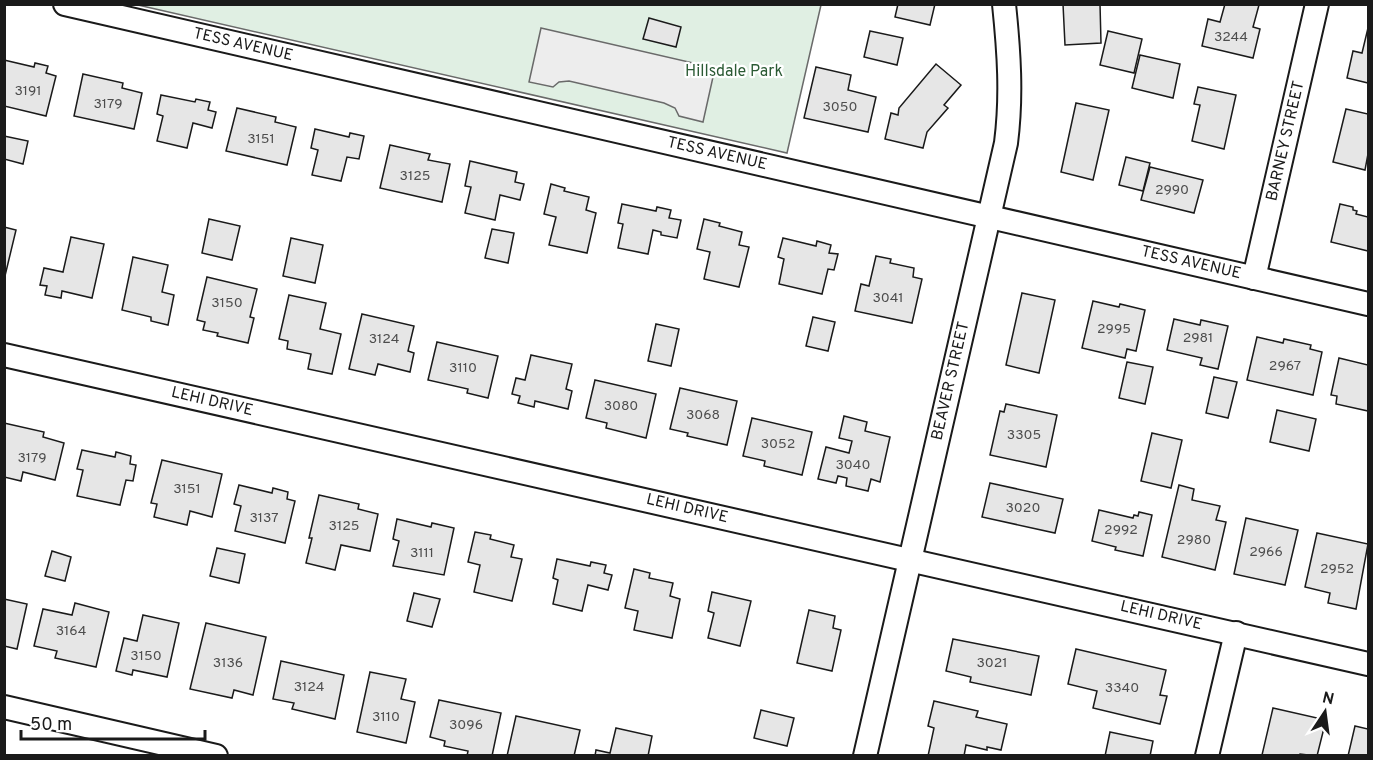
<svg xmlns="http://www.w3.org/2000/svg" width="1373" height="760" font-family="Overpass,sans-serif">
	<rect width="100%" height="100%" fill="#fff"/>
	<path fill="#e0efe3" stroke="#6a6a6a" stroke-width="1.5" d="M138,5h683l-34,148z"/>
	<path fill="#ededed" stroke="#6a6a6a" stroke-width="1.5" d="M541,28l174,40 -12,54 -24,-6 -4,-8 -11,-5 -95,-22 -10,1 -6,5 -24,-5z"/>
	<g fill="#e6e6e6" stroke="#1a1a1a" stroke-width="1.5">
		<path d="M898,4h37l-5,21 -35,-8z"/>
		<path d="M1063,4h37l1,39 -36,2z"/>
		<path d="M1225,4l34,1 -6,22 7,2 -7,29 -51,-12 6,-27 12,3z"/>
		<path d="M649,18l32,9 -5,20 -33,-8z"/>
		<path d="M1368,28v55l-21,-5 6,-27 9,2z"/>
		<path d="M870,31l33,7 -6,27 -33,-8z"/>
		<path d="M1108,31l34,8 -8,34 -34,-8z"/>
		<path d="M1140,55l40,9 -7,34 -41,-10z"/>
		<path d="M4,60l30,7 1,-4 13,3 -2,7 10,3 -10,40 -42,-10z"/>
		<path d="M936,64l25,21 -17,20 4,3 -21,24 -4,16 -38,-9 6,-26 7,2 1,-7z"/>
		<path d="M816,67l35,8 -3,15 28,7 -8,35 -64,-14z"/>
		<path d="M83,74l40,9 -1,5 20,5 -8,36 -60,-13z"/>
		<path d="M1198,87l38,8 -12,54 -32,-8 8,-36 -6,-1z"/>
		<path d="M161,95l34,7 1,-3 14,3 -2,8 8,2 -4,16 -19,-5 -6,25 -30,-7 6,-25 -6,-2z"/>
		<path d="M1076,103l33,7 -16,70 -32,-8z"/>
		<path d="M237,108l39,9 -1,5 21,5 -9,38 -61,-14z"/>
		<path d="M1346,109l22,5v40l-3,16 -32,-8z"/>
		<path d="M315,129l34,8 1,-4 14,3 -5,23 -12,-2 -6,24 -29,-6 6,-25 -7,-2z"/>
		<path d="M4,136l24,5 -5,23 -19,-5z"/>
		<path d="M390,145l40,9 -2,6 22,4 -8,38 -62,-14z"/>
		<path d="M1126,157l24,6 -7,28 -24,-6z"/>
		<path d="M470,161l47,11 -2,10 9,2 -4,16 -20,-5 -5,25 -30,-7 6,-26 -6,-1z"/>
		<path d="M1150,167l53,13 -9,33 -53,-13z"/>
		<path d="M551,184l14,4 -1,3 25,6 -3,13 10,3 -9,40 -38,-8 7,-28 -12,-3z"/>
		<path d="M622,204l34,7 1,-4 14,3 -2,8 12,2 -4,18 -16,-3v-3l-8,-2 -5,24 -30,-6 5,-24 -5,-1z"/>
		<path d="M1340,204l13,3v3l4,1 -1,3 12,3v34l-37,-9z"/>
		<path d="M209,219l31,7 -8,34 -30,-7z"/>
		<path d="M704,219l16,4 -1,3 23,6 -3,13 10,2 -10,40 -35,-8 6,-27 -13,-3z"/>
		<path d="M4,227l12,3 -12,50z"/>
		<path d="M492,229l22,4 -6,30 -23,-5z"/>
		<path d="M71,237l33,7 -12,54 -30,-7 -1,7 -16,-3 2,-9 -7,-1 4,-17 19,4z"/>
		<path d="M291,238l32,7 -8,38 -32,-7z"/>
		<path d="M783,238l33,8 1,-5 14,4 -2,8 9,1 -4,16 -6,-1 -6,25 -43,-10 5,-25 -6,-2z"/>
		<path d="M876,256l15,3 -1,4 24,5 -1,9 9,2 -10,44 -57,-12 6,-27 8,2z"/>
		<path d="M133,257l35,8 -6,27 12,3 -6,30 -17,-4v-4l-29,-7z"/>
		<path d="M207,277l50,12 -7,28 4,1 -6,25 -31,-7 1,-3 -15,-3 2,-8 -8,-2z"/>
		<path d="M1022,293l33,7 -16,73 -33,-8z"/>
		<path d="M289,295l37,8 -6,26 21,5 -9,40 -24,-5 3,-15 -24,-5 1,-8 -9,-2z"/>
		<path d="M1093,301l26,6 1,-3 25,6 -9,41 -9,-2 -2,9 -43,-10z"/>
		<path d="M362,314l52,12 -6,25 6,2 -4,19 -32,-8 -3,11 -26,-6z"/>
		<path d="M813,317l22,5 -7,29 -22,-5z"/>
		<path d="M1174,319l26,6 1,-5 27,6 -10,43 -18,-4 2,-7 -35,-8z"/>
		<path d="M656,324l23,5 -8,37 -23,-5z"/>
		<path d="M1257,337l26,6 1,-4 27,6 -1,4 12,3 -9,43 -66,-15z"/>
		<path d="M437,342l61,14 -10,42 -21,-5 1,-4 -40,-9z"/>
		<path d="M531,355l41,9 -6,25 6,2 -4,18 -33,-8 -1,6 -16,-4 2,-7 -8,-2 4,-16 9,2z"/>
		<path d="M1339,358l29,7v46l-32,-7 1,-8 -6,-1z"/>
		<path d="M1127,362l26,5 -8,37 -26,-6z"/>
		<path d="M1214,377l23,5 -9,36 -22,-5z"/>
		<path d="M595,380l61,14 -10,44 -40,-10 1,-5 -21,-5z"/>
		<path d="M680,388l57,13 -10,44 -40,-9 1,-3 -18,-4z"/>
		<path d="M1006,404l51,11 -11,52 -56,-12 10,-44 4,1z"/>
		<path d="M1277,410l39,9 -7,32 -39,-9z"/>
		<path d="M844,416l23,6 -2,9 25,6 -10,45 -9,-3 -3,12 -22,-5 1,-8 -9,-2 -2,7 -18,-4 8,-32 23,6 3,-12 -13,-3z"/>
		<path d="M752,418l60,14 -10,43 -38,-9 1,-5 -22,-5z"/>
		<path d="M4,423l40,9 -1,5 21,6 -9,37 -32,-8 -2,9 -17,-4z"/>
		<path d="M1152,433l30,7 -11,48 -30,-7z"/>
		<path d="M82,450l33,7 1,-5 15,4 -1,8 6,1 -3,16 -7,-1 -6,25 -43,-9 6,-26 -6,-1z"/>
		<path d="M162,460l60,14 -10,43 -22,-6 -3,14 -33,-8 3,-13 -6,-1z"/>
		<path d="M990,483l73,16 -8,34 -73,-16z"/>
		<path d="M239,485l33,8 1,-5 15,4 -1,7 8,2 -10,42 -50,-12 6,-25 -7,-2z"/>
		<path d="M1179,485l15,4 -2,11 28,6 -4,14 10,2 -11,48 -53,-13z"/>
		<path d="M319,495l40,9 -1,5 20,5 -8,37 -29,-6 -6,25 -29,-7 6,-25h-3z"/>
		<path d="M1099,510l34,8 1,-3 4,1 1,-4 13,3 -9,41 -28,-6 1,-3 -24,-6z"/>
		<path d="M1246,518l52,12 -13,55 -51,-11z"/>
		<path d="M397,519l34,8 1,-4 22,5 -10,47 -51,-9 6,-25 -6,-2z"/>
		<path d="M475,532l16,3 -1,4 24,6 -3,12 11,2 -10,42 -38,-9 6,-27 -12,-3z"/>
		<path d="M1317,533l51,11 -12,65 -28,-6 2,-10 -25,-6z"/>
		<path d="M217,548l28,6 -6,29 -29,-7z"/>
		<path d="M52,551l19,6 -6,24 -20,-5z"/>
		<path d="M557,559l33,7 1,-4 15,3 -2,8 8,2 -4,15 -20,-5 -6,26 -29,-7 5,-24 -5,-2z"/>
		<path d="M634,569l16,4 -1,5 24,5 -3,13 10,3 -8,39 -38,-8 4,-19 -13,-3z"/>
		<path d="M712,592l39,9 -11,45 -32,-8 6,-25 -6,-2z"/>
		<path d="M414,593l26,6 -8,28 -25,-6z"/>
		<path d="M4,599l23,5 -10,45 -13,-3z"/>
		<path d="M75,603l34,9 -13,55 -41,-9 2,-7 -23,-5 9,-37 29,6z"/>
		<path d="M809,610l26,6 -2,12 8,2 -9,41 -35,-8z"/>
		<path d="M143,615l36,8 -12,54 -34,-7 -1,5 -16,-4 8,-33 13,3z"/>
		<path d="M206,623l60,14 -13,58 -19,-5 -2,8 -42,-9z"/>
		<path d="M953,639l86,17 -8,39 -61,-13 1,-5 -25,-6z"/>
		<path d="M1076,649l90,21 -6,25 7,1 -7,28 -67,-16 4,-17 -29,-7z"/>
		<path d="M281,661l63,14 -9,44 -43,-10 2,-6 -21,-4z"/>
		<path d="M370,672l36,7 -5,20 14,3 -9,41 -49,-11z"/>
		<path d="M439,700l62,13 -9,43h-25l1,-5 -24,-5 1,-5 -15,-4z"/>
		<path d="M934,701l44,10 -2,6 31,7 -6,26 -14,-3v3l-21,-5 -2,11h-36l6,-28 -6,-2z"/>
		<path d="M1273,708l53,12 -9,36 -17,-2 -1,2 -37,-1z"/>
		<path d="M761,710l33,8 -7,28 -33,-8z"/>
		<path d="M516,716l64,14 -6,26h-67z"/>
		<path d="M1355,726l13,3v27h-20z"/>
		<path d="M616,728l36,8 -4,20h-53l1,-6 14,3z"/>
		<path d="M1110,732l43,9 -3,15h-45z"/>
	</g>
	<g fill="none" stroke-linecap="round" stroke-linejoin="round">
		<g stroke="#1a1a1a" stroke-width="26">
			<g id="street">
				<path d="M65,4l1303,300"/>
				<path d="M1254,278l63,-274"/>
				<path d="M4,355l1364,309"/>
				<path d="M4,707l212,49"/>
				<path d="M865,756l141,-613c6,-47 3,-91 -2,-139"/>
				<path d="M1207,756l29,-123"/>
			</g>
		</g>
		<use href="#street" stroke="#fff" stroke-width="22"/>
	</g>
	<g text-anchor="middle" dominant-baseline="central" stroke-width="4.5" stroke-linejoin="round" paint-order="stroke">
		<g font-size="14" fill="#4d4d4d">
			<text x="1231" y="37">3244</text>
			<text x="28" y="91">3191</text>
			<text x="108" y="104">3179</text>
			<text x="840" y="107">3050</text>
			<text x="261" y="139">3151</text>
			<text x="415" y="176">3125</text>
			<text x="1172" y="190">2990</text>
			<text x="888" y="298">3041</text>
			<text x="227" y="303">3150</text>
			<text x="1114" y="329">2995</text>
			<text x="1198" y="338">2981</text>
			<text x="384" y="339">3124</text>
			<text x="1285" y="366">2967</text>
			<text x="463" y="368">3110</text>
			<text x="621" y="406">3080</text>
			<text x="703" y="415">3068</text>
			<text x="1024" y="435">3305</text>
			<text x="778" y="444">3052</text>
			<text x="32" y="458">3179</text>
			<text x="853" y="465">3040</text>
			<text x="187" y="489">3151</text>
			<text x="1023" y="508">3020</text>
			<text x="264" y="518">3137</text>
			<text x="344" y="526">3125</text>
			<text x="1121" y="530">2992</text>
			<text x="1194" y="540">2980</text>
			<text x="1266" y="552">2966</text>
			<text x="422" y="553">3111</text>
			<text x="1337" y="569">2952</text>
			<text x="71" y="631">3164</text>
			<text x="146" y="656">3150</text>
			<text x="228" y="663">3136</text>
			<text x="992" y="663">3021</text>
			<text x="309" y="687">3124</text>
			<text x="1122" y="688">3340</text>
			<text x="386" y="717">3110</text>
			<text x="466" y="725">3096</text>
		</g>
		<g font-size="16" fill="#1a1a1a" stroke="#fff">
			<text transform="translate(243 45) rotate(13)">TESS AVENUE</text>
			<text transform="translate(1286 141) rotate(-77)">BARNEY STREET</text>
			<text transform="translate(717 154) rotate(13)">TESS AVENUE</text>
			<text transform="translate(1191 263) rotate(13)">TESS AVENUE</text>
			<text transform="translate(951 381) rotate(-77)">BEAVER STREET</text>
			<text transform="translate(212 402) rotate(13)">LEHI DRIVE</text>
			<text transform="translate(687 509) rotate(13)">LEHI DRIVE</text>
			<text transform="translate(1161 616) rotate(13)">LEHI DRIVE</text>
		</g>
		<g font-size="16" fill="#2b5a34" stroke="#fff">
			<text x="734" y="72">Hillsdale Park</text>
		</g>
	</g>
	<rect width="1373" height="760" fill="none" stroke="#1a1a1a" stroke-width="12"/>
	<g transform="translate(1325 712) rotate(13)" stroke="#ffffff" stroke-width="4.5" paint-order="stroke">
	<path d="M0-4.5L10 22L0 15L-10 22Z" fill="#1a1a1a"/>
	<text y="-9" font-size="16" font-weight="bold" text-anchor="middle" fill="#1a1a1a">N</text>
	</g>
	<path d="M21 730v9h184v-9" fill="none" stroke="#1a1a1a" stroke-width="3"/>
	<text x="30" y="730" font-size="18" fill="#1a1a1a" stroke="#ffffff" stroke-width="4.5" paint-order="stroke">50 m</text>
</svg>
